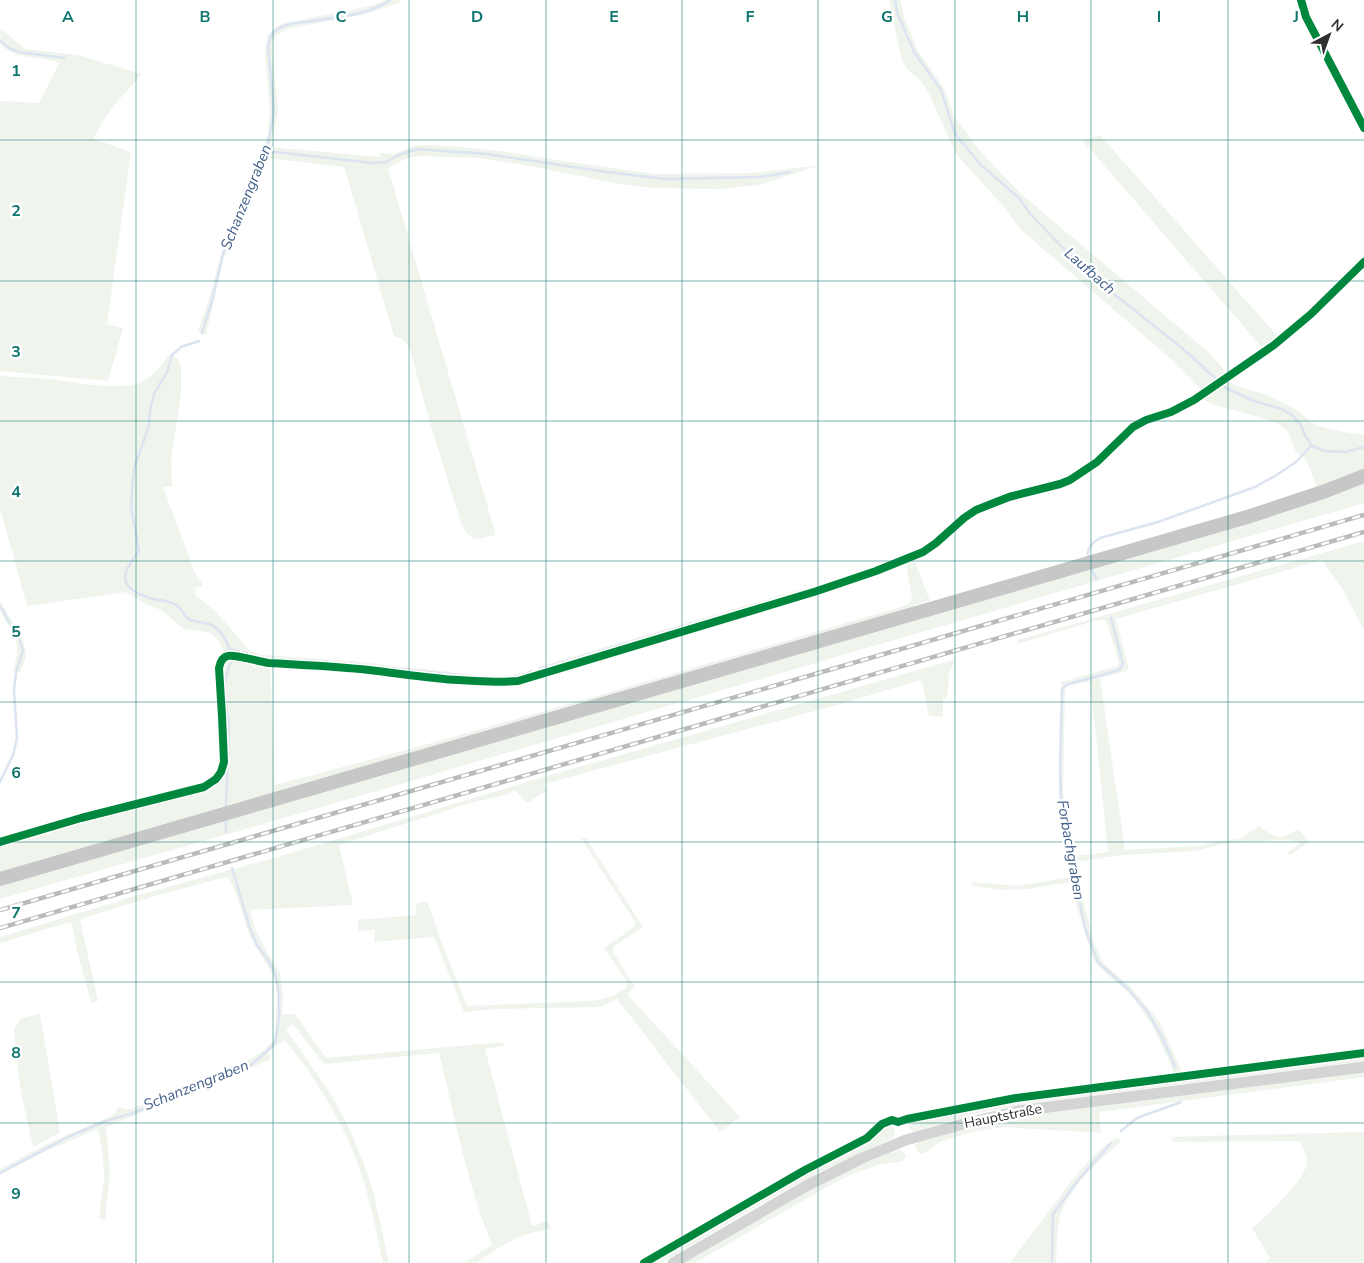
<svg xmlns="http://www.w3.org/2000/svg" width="1364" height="1263" font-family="'Nunito Sans',sans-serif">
	<rect width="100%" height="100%" fill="#fff"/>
	<g fill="#eff4ed" fill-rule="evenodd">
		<path d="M385,0h16v2l-35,12 -79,15 -11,7 -4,7v8l6,57 -1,11 -7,28 109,10 1,-4 14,1 19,-8 11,-1 26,1 51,5 49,8 105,15 97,-1 69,-8 -62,20 -39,4 -68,-1 -32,-4 -101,-20 -40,-6 -57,-2 -15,2 -19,10 108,367c-20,5 -25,8 -35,-12l-31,-100 -19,-69c-3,-10 -6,-15 -17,-18l-50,-169 -77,-9 -44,103 -17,74 -6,-2 -2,-3 9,-24 16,-58 30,-71 15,-43 2,-24 -5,-57 2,-16 4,-6 6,-5 9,-3 85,-17z"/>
		<path d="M889,0h11l4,17 14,34 27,39 9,26 26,35 39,41 188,159 15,16 8,15 6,4 29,8 29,14 23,18 32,7 15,2v35l-47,18 -11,-29 -10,-7 -8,-20 -9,-8 -20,-7 -47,-13 -11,-6 2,-7 -31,-31 -152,-131 -16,-22 -48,-53 -28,-62 -8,-12 -13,-11 -5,-9 -5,-22z"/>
		<path d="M0,28l25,21 52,6 65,19c-18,20 -38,40 -48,65l37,13 -24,172 16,4 -15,53 -108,-10v-270l39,2 21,-41 -43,-7 -16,-9z"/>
		<path d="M1100,135l179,203 -15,12 -181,-209z"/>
		<path d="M170,355l7,3 4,7v30l-10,63 1,29h-9l34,91 3,2 3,6 -8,2 1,7 21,18 33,38 12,4 89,6 134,15c18,0 30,0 48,-7l-1,6 -13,4 -21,2 -60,-5 -88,-10 -74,-5 -18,-1 -24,-7h-6l-3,1 -7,-14 -8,-7 -26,-4 -23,-19 -17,-7 -19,-11 -98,14 -27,-98v-132c17,1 33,2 50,3 24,3 69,13 91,3 11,-5 20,-17 27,-26z"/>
		<path d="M1364,482v21l-1118,326 -246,70v-14z"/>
		<path d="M1364,541v89l-21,-40 -21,-30 -206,59 13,51 -29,8 25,172 74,-4 19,-5 22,-2 19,-13c16,12 21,15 39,3l11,12 -18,14 -5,-1 14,-11 -3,-2 -14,-1 -42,2 -23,3 -22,6 -74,4 -48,7 3,15 17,65 7,16 5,8 24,20 30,37 23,51 -8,1c-14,-32 -23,-55 -46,-81 -11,-13 -27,-21 -36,-35l-17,-55 -5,-22 -44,7 -25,1 -29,-4 -1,-4 47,4 51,-9 -11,-86 2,-109 56,-16 2,-4 -13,-42h-8l-81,24 1,-4zM1089,681l6,45 13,126 -34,4 -11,-63 2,-103 2,-4z"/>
		<path d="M914,559l16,42 -16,4 1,3 -915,265v-29l204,-55c14,-6 19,-13 22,-28l-2,-51 -2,-17 -1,-27 2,-4 4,-3 5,-1 24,6 14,1 5,120c211,-55 420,-118 629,-179l6,-4 2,-3 -6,-37z"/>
		<path d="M802,580l5,7 -1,4 -3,2 -258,78h-3l-4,-4 267,-79z"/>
		<path d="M0,601c8,14 27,39 26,55 -1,5 -4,11 -6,16h-7c2,-9 5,-18 4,-27 -3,-17 -17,-25 -17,-44z"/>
		<path d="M957,659c-3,5 -7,9 -8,15 -1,8 0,17 -3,24l-3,1v18l-14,-1 -7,-35h-5l-73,22 -300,81 4,6 -21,13 -12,-13 -9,5 -36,8 -131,42 14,60 -103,5 5,19 11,21 14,23 3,23 -1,18h13l31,44 177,-16 1,4 -19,3 47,177 16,-5 3,8 -15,3 -15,4 -21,11 -24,16h-12l28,-18c-25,-62 -37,-127 -53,-192l-115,11 -31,-40 -7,5 44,64 18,33 13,30 12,34 16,73h-6c-6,-28 -11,-56 -20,-83 -16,-53 -44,-97 -78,-140l-17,12 3,7 -50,22 -115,46 4,47 -5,46 -6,-2 5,-40 -1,-22 -5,-27 -52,22 -46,24v-6l49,-26 62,-27 4,-3 3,-6 7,2h6c27,-11 132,-46 142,-69 3,-7 5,-46 3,-53 -3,-18 -16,-31 -24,-47 -9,-16 -13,-52 -26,-63l-67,18 -79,24 18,82 -7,2 -13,-49 -7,-32 -71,21v-6l135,-41 146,-40 256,-77z"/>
		<path d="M581,838h5l57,89 -30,20v5l22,35 -8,7 113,123 -20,15 -103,-133 -17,8 -103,2 -33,3 -30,-75 -60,5 1,-12 -17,1v-11l59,-5 -2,-11 12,-3 15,43 25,62 126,-5 19,-5 13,-7 2,-3v-5l-23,-33 30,-21 1,-5z"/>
		<path d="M40,1014l20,119 -27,14 -13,-60 -6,-58 7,-11z"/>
		<path d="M1364,1055v6l-324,41 -51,9 -42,11 -32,10 -5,-3 -2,-5 2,-4 3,-1 33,-4 77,-16z"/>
		<path d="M1364,1072v5l-265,35 2,21 -95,-6c-18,2 -48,7 -65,15 -7,3 -11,10 -19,12l-6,-4 -1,-5 4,-3 61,-18 37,-7z"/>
		<path d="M887,1125l6,2c3,4 3,7 0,11l-69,32 -51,27 -112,66h-12l126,-73 95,-51 11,-11z"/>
		<path d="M1364,1132v131h-98l4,-5 -18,-30c14,-12 58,-51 55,-69 -1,-6 -5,-12 -7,-18l-127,1 -3,-5z"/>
		<path d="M1118,1138l3,3 -1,2c-23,18 -55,49 -61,78 -3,13 -2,28 -3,42h-46c8,-13 19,-25 28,-37 17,-21 55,-80 80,-88z"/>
		<path d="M900,1150l4,3 2,3 -2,4 -3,2 -20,2 -31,11 -25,13 -130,75h-11l127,-74 43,-22 41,-16z"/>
	</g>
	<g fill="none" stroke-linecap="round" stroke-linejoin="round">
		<g stroke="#dbe4f0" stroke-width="2.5">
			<path d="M895,0l2,12 17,40 27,38 14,44 26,31 38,33 12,17 35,36 48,43 68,54 44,40 28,13 28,8 10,6 9,10 4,10 7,11 13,5 21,1 18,-5"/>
			<path d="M0,41l9,7 10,4 45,6"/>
			<path d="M266,151l107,12 13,-1 15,-8 16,-5 70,5 120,18 59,7 94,-2 30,-5"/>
			<path d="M202,333l10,-32 11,-47 37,-87 8,-23 6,-32 -6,-66c1,-5 2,-10 6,-14 8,-8 22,-9 33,-10 26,-5 62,-6 83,-22"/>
			<path d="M199,341l-18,6 -9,8 -5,17 -13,22 -4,16 -1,16 -14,39 -2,12 -2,29 8,45c-12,16 -24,31 0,43 4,1 7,3 11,4 8,3 19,2 26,7 5,3 8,10 12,14 7,3 14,3 21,5 11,3 19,18 21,29"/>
			<path d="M1089,558c-4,-9 3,-15 11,-20l58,-16 97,-35 20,-11 21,-14 15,-16"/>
			<path d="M1091,566l5,13"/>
			<path d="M0,606l20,35 3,10 -7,21 -2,19 3,47 -4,17 -13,27"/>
			<path d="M1111,618l12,46 -4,6 -53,15 -4,5 -2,76 1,37 8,54 17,74 12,31 30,27 19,22 15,26 13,30"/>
			<path d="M229,649l35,9 86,6 145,15h14l23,-7"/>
			<path d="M541,669l110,-33 153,-45"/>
			<path d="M226,808l3,-82 -5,-34 2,-16 6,-17"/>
			<path d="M226,820v13"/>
			<path d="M1121,1131l16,-13 44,-16"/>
			<path d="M0,1173l70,-37 36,-15 30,-9 115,-47 16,-14 8,-8 2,-10 2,-16v-23l-4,-21 -7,-13 -11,-15 -7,-17 -18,-60"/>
			<path d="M1052,1263l1,-49 26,-35 32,-36"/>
		</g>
		<path stroke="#d4d4d4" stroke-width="9" d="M1301,0l5,17 58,111"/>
		<path stroke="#d4d4d4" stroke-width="11" d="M673,1263l133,-77 54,-27 46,-19 57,-16 55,-13 346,-44"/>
		<path stroke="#c7c7c7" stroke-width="14" d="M0,879l1247,-362 76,-25 41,-16"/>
		<g stroke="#bbb" stroke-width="4.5">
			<g id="rail">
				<path d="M0,910l1364,-395"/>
				<path d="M0,928l1364,-396"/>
			</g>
		</g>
		<use href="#rail" stroke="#fff" stroke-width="2.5" stroke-dasharray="8" stroke-linecap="butt"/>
		<g stroke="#fff" stroke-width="11">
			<g id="cycleway">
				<path d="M1301,0l5,17 58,111"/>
				<path d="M0,842l81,-24 123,-31 12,-8 5,-7 3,-10 -2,-46 -3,-48c1,-5 3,-11 9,-12 6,-2 32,6 41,7 33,2 67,3 100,7 49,6 99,14 149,11l299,-90 59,-20 47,-19 13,-9 28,-25 12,-8 33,-13 51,-13 10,-4 27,-18 36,-35 13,-7 25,-8 23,-12 80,-55 37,-31 53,-52"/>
				<path d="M644,1263l161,-93 62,-32 15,-14 10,-4 6,2 9,-3 109,-21 348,-45"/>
			</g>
		</g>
		<use href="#cycleway" stroke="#00873e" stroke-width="8"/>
	</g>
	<path fill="none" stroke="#0f766e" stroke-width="1" stroke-opacity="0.55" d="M136,0v1263M273,0v1263M409,0v1263M546,0v1263M682,0v1263M818,0v1263M955,0v1263M1091,0v1263M1228,0v1263M0,140h1364M0,281h1364M0,421h1364M0,561h1364M0,702h1364M0,842h1364M0,982h1364M0,1123h1364"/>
	<g text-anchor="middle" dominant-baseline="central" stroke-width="5" stroke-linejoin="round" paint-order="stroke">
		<g font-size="14" fill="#2f2f2f" stroke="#fff">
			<text transform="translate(1003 1116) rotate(-11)">Hauptstraße</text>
		</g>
		<g font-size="15" font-style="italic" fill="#42618b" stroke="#fff">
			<text transform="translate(246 197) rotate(-68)">Schanzengraben</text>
			<text transform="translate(1090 271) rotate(41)">Laufbach</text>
			<text transform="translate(1071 850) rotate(80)">Forbachgraben</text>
			<text transform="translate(196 1085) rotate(-22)">Schanzengraben</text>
		</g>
	</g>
	<g font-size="16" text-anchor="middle" font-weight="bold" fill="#0f766e" stroke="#fff" stroke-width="5" stroke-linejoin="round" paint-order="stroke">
		<text x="68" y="22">A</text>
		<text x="205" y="22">B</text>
		<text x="341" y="22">C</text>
		<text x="477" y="22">D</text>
		<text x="614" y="22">E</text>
		<text x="750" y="22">F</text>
		<text x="887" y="22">G</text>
		<text x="1023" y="22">H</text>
		<text x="1159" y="22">I</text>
		<text x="1296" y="22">J</text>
		<text x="16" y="76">1</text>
		<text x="16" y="216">2</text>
		<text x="16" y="357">3</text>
		<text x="16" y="497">4</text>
		<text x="16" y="637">5</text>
		<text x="16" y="778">6</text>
		<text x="16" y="918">7</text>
		<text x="16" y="1058">8</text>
		<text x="16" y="1199">9</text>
	</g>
	<g transform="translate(1329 35) rotate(41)" stroke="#ffffff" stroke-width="4" paint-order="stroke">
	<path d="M0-4L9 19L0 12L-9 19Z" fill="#2f2f2f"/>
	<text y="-8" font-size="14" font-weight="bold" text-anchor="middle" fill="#2f2f2f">N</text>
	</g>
</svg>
